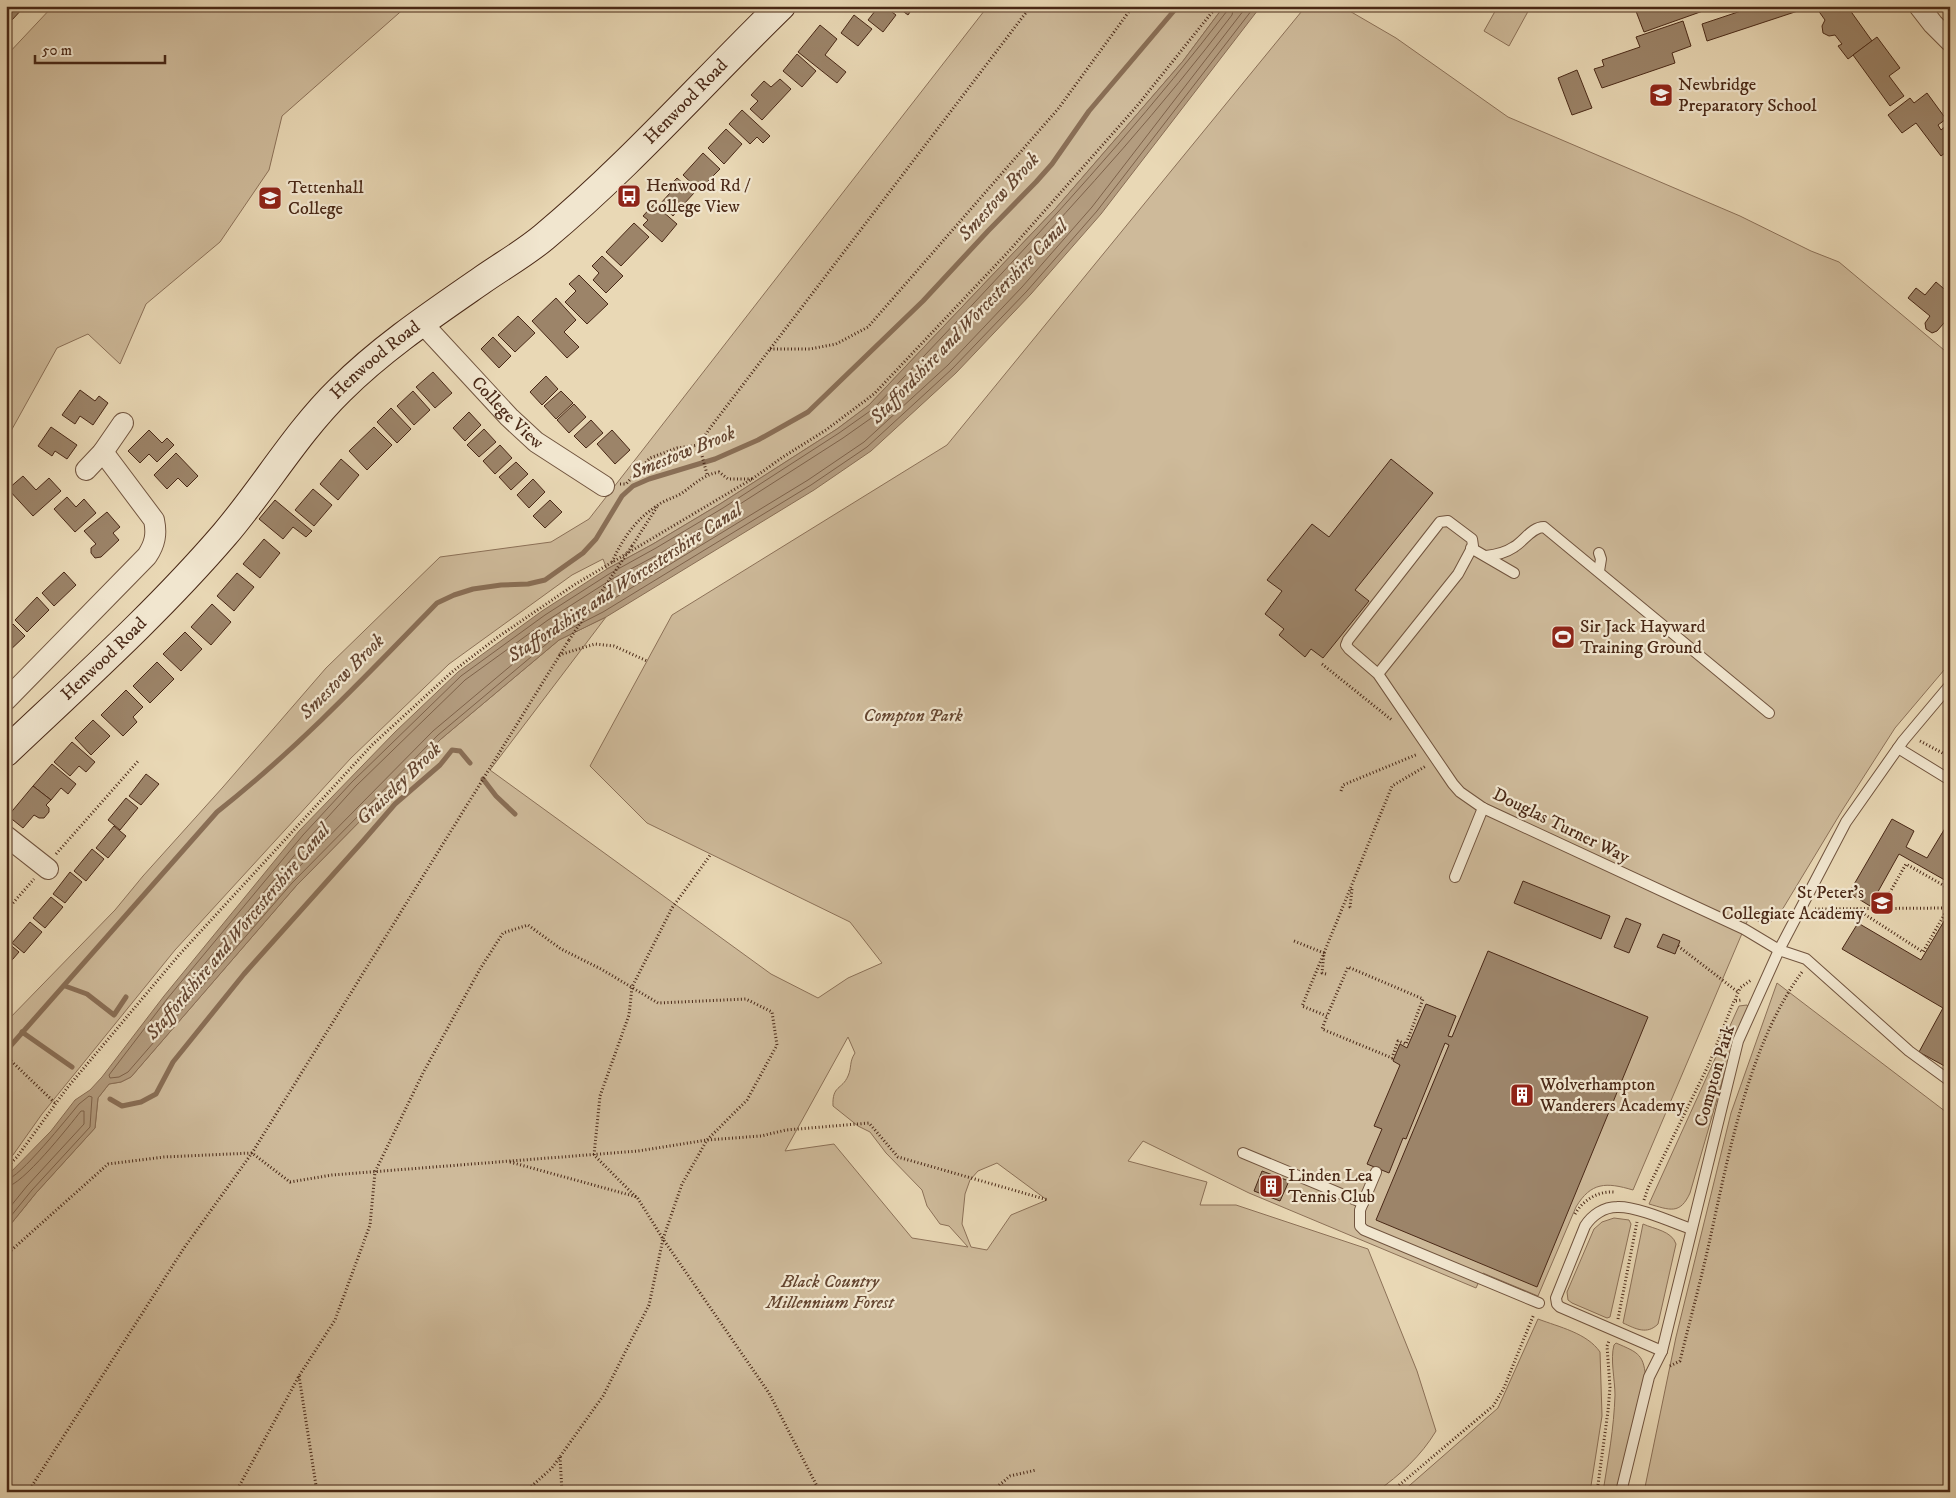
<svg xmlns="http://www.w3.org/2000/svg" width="1956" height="1498" font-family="'IM FELL DW Pica',serif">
	<rect width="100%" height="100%" fill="#e9d8b5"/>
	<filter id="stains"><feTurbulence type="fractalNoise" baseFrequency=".004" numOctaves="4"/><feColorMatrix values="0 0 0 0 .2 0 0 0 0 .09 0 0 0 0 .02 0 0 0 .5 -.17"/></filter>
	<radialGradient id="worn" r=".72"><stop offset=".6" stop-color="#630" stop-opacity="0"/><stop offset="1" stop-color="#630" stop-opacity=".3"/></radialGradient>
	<g fill="#ceba9a" stroke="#8c7158" fill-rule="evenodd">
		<path d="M53,6h354l-125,110 -13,54 -49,72 -74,62 -26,60 -32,-30 -31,14 -51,92v-384z"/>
		<path d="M988,6h236l-41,55 -127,147 -187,197 -32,24 -117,75 -67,40 -46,25 -4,-10 -31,16 -123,89 -98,94 -176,192 -133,164 -29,41 -7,7v-140l109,-112 28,-34 80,-89 103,-119 114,-111 111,-15 38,-23z"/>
		<path d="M1306,6h35l55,32 112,79 232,99 71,35 28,11 111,93v308l-55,65 -52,81 -64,106 -12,10 -18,-8 -116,273c-27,-8 -42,-8 -57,17l-38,89 -55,-23 -7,15 -227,-95 -106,-52 -15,20 79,21 -7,23h36l132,44 49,122 19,60c-15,25 -36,44 -60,61h-1370v-262l30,-37 59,-65 3,-30 11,-14 12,-2 10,-5 165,-191 145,-147 118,-99 47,-23 -116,153 281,204 47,24 30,-20 34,-15 -32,-41 -203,-99 -57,-57 82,-151 275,-170zM848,1037l7,16c-6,9 -3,14 -7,23 -6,14 -16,9 -15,30l25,20 12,6 16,21 36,37 5,16 13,18 9,2 19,21 -56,-9 -78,-94 -49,7zM997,1163l50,37 -36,15 -24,35 -16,-3 -9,-23 3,-30 5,-14 8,-9z"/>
		<path d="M1498,6h33l-22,40 -25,-15z"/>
		<path d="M1777,983l173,132v377h-306l32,-155 55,-224z"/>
		<path d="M1747,1005l2,3 -15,32 -44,153c-10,22 -20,17 -41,11l90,-198z"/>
		<path d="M1614,1218l15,2 2,4 -21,93 -3,1 -35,-15 -4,-3 -1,-8 27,-63 8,-7z"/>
		<path d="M1643,1224c11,5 29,7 33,20l-18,80c-11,11 -22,5 -35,-1z"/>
		<path d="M1538,1319c21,8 49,14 62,33l2,64 -12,76h-188l96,-84z"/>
		<path d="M1616,1343c23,10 28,11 30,38l-28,111h-15c5,-32 11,-64 12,-97 0,-15 -5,-36 -1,-50z"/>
	</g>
	<path fill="#b39c7f" stroke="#896e55" d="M1224,6h37l-160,208 -70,80 -75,79 -85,78 -57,39 -208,127 -47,23 -118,99 -145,147 -165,191 -10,5 -12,2 -11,14 -3,30 -59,65 -30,37v-53l45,-46 24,-31 15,-10 12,-13 62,-81 135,-165 96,-99 63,-60 84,-61 65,-42 46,-25 67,-40 117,-75 32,-24 187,-197 127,-147z"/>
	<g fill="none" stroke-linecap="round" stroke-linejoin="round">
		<g stroke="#7e624a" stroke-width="1">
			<path d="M1228,6l-1,5c-70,91 -146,177 -224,261 -43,46 -86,92 -130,137l-34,24 -116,75 -67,40 -47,26 -64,41 -84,61 -109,106 -49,53 -136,164 -58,76 1,3 9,-1 9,-5 164,-189 146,-148 118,-99 47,-24 208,-127 56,-38 85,-78 75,-78 70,-80 158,-205"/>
			<path d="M1234,6l-2,9c-69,91 -146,177 -225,261 -43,46 -85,93 -130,138l-34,24 -117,75 -67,41 -47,25 -64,41 -83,60 -109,106 -48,53 -136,164 -3,4 1,3h3l114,-131 146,-148 118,-99 49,-25 208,-127 56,-38 84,-77 74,-78 70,-80 155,-201"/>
			<path d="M6,1180c13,-1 62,-63 73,-76l10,-8 3,1 -2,30 -58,63 -26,32"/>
			<path d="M6,1187c16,-1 63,-61 75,-76h3v13l-57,62 -21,26"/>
		</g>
		<g stroke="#896e55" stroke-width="5">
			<path d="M483,779l13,17 19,18"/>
			<path d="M65,986l22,8 27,21 12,-18"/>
			<path d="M22,1032l50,35"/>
			<path d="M6,1051l211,-239c80,-63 150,-137 220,-209l17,-8 19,-6 28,-4 27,-1 17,-4 38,-27 13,-14 26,-43 11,-10 16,-7 66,-20 43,-19 50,-28 115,-111 65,-70 48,-49 16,-18 37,-53 89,-105"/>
			<path d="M110,1099l12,7 19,-4 15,-8 17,-32 71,-88 119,-133 32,-37 45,-39 12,-15 8,1 10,12"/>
		</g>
	</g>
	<g fill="#9c8469" stroke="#492816">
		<path d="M6,6h19l-14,15 -5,-4z"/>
		<path d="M879,6h5l12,9 -13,17 -15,-12z"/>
		<path d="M896,6h18l-6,9z"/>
		<path d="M1634,6h83l-73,26z"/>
		<path d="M1756,6h57l-106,35 -5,-17z"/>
		<path d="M1815,6h32l25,35 -24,18 -10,-13 4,-2 -7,-9 -6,1 -6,-3 -1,-7 3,-6z"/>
		<path d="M854,15l18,14 -14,17 -17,-13z"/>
		<path d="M1683,21l8,25 -19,7 3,10 -73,25 -8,-19 10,-3 -2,-6 38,-13 -4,-10z"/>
		<path d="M820,25l17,14 -12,16 21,17 -9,11 -39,-31z"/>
		<path d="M1877,37l23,31 -11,8 15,20 -14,10 -37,-51z"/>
		<path d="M797,54l19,17 -14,16 -19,-16z"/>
		<path d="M1577,70l15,38 -20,7 -14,-37z"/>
		<path d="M780,79l11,10 -29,31 -12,-11 8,-8 -7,-6 13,-14 7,6z"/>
		<path d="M1927,93l19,26 -8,6 3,5 6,-5 3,4v20l-9,7 -25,-33 -14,10 -14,-18 22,-17 4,5z"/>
		<path d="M742,110l28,26 -7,7 -6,-6 -7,7 -21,-20z"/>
		<path d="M726,129l16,15 -18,20 -16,-16z"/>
		<path d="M703,153l17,16 -21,21 -16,-15z"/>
		<path d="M677,178l17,15 -21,23 -13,-12 10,-11 -4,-4z"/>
		<path d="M654,204l23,20 -15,18 -19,-17 5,-5 -5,-4z"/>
		<path d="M634,223l15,14 -28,29 -15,-14z"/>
		<path d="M602,256l21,20 -17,17 -13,-13 6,-7 -7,-7z"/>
		<path d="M579,275l29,29 -21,20 -22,-22 11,-11 -7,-7z"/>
		<path d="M1936,282l14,12v22l-13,15 -5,2 -6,-4 -1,-6 5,-7 -22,-18 8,-10 9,7z"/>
		<path d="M556,298l20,22 -12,12 15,15 -12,11 -35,-37z"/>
		<path d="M518,316l17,17 -20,19 -17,-17z"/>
		<path d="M493,337l18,19 -12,12 -18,-19z"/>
		<path d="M433,372l19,21 -17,15 -19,-21z"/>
		<path d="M546,376l12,13 -16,16 -12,-13z"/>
		<path d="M80,390l15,11 4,-5 9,7 -15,22 -13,-9 -5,8 -13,-9z"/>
		<path d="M413,391l17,19 -16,15 -17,-19z"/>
		<path d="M561,391l12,12 -17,16 -12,-13z"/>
		<path d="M574,404l12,13 -17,16 -12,-13z"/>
		<path d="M391,408l20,21 -14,14 -20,-21z"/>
		<path d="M469,412l12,13 -16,16 -12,-13z"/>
		<path d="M591,420l12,13 -17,15 -12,-12z"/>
		<path d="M51,427l26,18 -10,14 -12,-8 -3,5 -14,-10z"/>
		<path d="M374,427l18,18 -25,25 -18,-19z"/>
		<path d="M484,429l12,13 -17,15 -12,-12z"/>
		<path d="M149,430l13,13 5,-5 7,7 -17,17 -8,-8 -9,9 -12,-12z"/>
		<path d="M612,430l18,20 -15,14 -18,-20z"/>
		<path d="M500,445l12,13 -17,16 -12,-13z"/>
		<path d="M176,453l22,23 -11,11 -9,-9 -11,11 -13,-14z"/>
		<path d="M341,459l18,16 -21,25 -18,-16z"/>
		<path d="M1391,459l42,34 -78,97 14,11 -46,57 -12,-9 -6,8 -26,-22 5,-6 -19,-15 17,-23 -15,-11 45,-56 17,13z"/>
		<path d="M516,462l12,12 -17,16 -12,-13z"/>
		<path d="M23,476l13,14 13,-12 12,13 -28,25 -25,-27z"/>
		<path d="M533,479l12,13 -16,16 -12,-13z"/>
		<path d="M313,489l19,16 -18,21 -19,-16z"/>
		<path d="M67,497l9,10 8,-8 12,14 -21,19 -21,-23z"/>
		<path d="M275,500l37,31 -6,6 -13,-10 -10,12 -24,-20z"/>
		<path d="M550,500l12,12 -17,16 -12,-12z"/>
		<path d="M107,512l13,15 -7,6 6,7 -18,17 -6,1 -4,-5v-5l5,-4 -12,-13z"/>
		<path d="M264,539l16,14 -20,25 -17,-14z"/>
		<path d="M64,572l12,13 -22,21 -12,-13z"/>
		<path d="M237,573l17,14 -20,24 -17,-15z"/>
		<path d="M37,597l12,13 -22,22 -12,-12z"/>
		<path d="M212,604l19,18 -20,23 -20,-18z"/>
		<path d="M13,624l12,12 -19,18v-24z"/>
		<path d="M185,632l17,17 -21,22 -18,-17z"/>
		<path d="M157,662l17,17 -24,24 -17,-17z"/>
		<path d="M126,690l17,17 -10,10 4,5 -14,14 -22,-21z"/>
		<path d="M93,720l17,16 -19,19 -16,-17z"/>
		<path d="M72,742l23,20 -9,10 -7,-6 -9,10 -16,-14z"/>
		<path d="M52,764l24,20 -8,10 -7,-6 -10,12 -18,-14z"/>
		<path d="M146,774l13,10 -18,21 -12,-9z"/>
		<path d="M33,786l18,14 -5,5 3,3v4l-5,6h-5l-5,-3 -11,13 -15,-12z"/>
		<path d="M126,798l12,10 -18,22 -12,-10z"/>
		<path d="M1892,819l22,12 -8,16 21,11 23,-38v63l-51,-29 -29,52 -21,-13z"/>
		<path d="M114,826l12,10 -18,22 -12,-10z"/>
		<path d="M92,849l12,10 -18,22 -12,-10z"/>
		<path d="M70,872l12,10 -17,21 -12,-9z"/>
		<path d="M1523,881l87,35 -9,23 -87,-36z"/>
		<path d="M51,897l12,10 -18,21 -12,-10z"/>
		<path d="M1950,911v158l-31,-17 24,-44 -101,-59 16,-26 63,37z"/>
		<path d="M1626,918l15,6 -12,29 -15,-6z"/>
		<path d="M30,922l12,10 -18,21 -12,-10z"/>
		<path d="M1663,934l17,7 -5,13 -18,-7z"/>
		<path d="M7,942l12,10 -13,15v-25z"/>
		<path d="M1488,951l160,66 -111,270 -161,-67 73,-175 -4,-2 -39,96 -3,-1 -14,35 -22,-9 15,-35 -8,-3 26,-61 -7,-4 7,-17 7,4 19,-44 30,12 -8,20 4,1z"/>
		<path d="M1262,1171l27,10 -9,20 -26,-10z"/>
	</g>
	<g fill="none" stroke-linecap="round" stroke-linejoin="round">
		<g stroke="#71543e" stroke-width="12">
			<g id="service">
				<path d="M1471,548l43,25"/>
				<path d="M1599,553l2,6 -2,12"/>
				<path d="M1486,556c10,-1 19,-3 28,-9 10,-6 18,-20 30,-20l225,186"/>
				<path d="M1378,674l80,-100 15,-28 -1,-7 -24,-18 -8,1 -92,118 -2,5 3,4 29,25 75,110 7,8 23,16 261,121 35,21 27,9 103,92 41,30"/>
				<path d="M1898,748l52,32"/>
				<path d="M1455,877l28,-69"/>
				<path d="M1243,1153l120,50"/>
				<path d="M1376,1172l-16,38v16l4,4 175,73"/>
				<path d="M1662,1351l-102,-44 -3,-3 -1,-6 29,-72c7,-11 19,-19 32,-19 19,-1 55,15 74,22"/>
				<path d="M1621,1492l28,-115 13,-26 76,-310 41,-91 67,-128 57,-81 47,-56"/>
			</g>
		</g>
		<g stroke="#71543e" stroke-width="22">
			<g id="minor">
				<path d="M1919,6l14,18 17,17"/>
				<path id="s1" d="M422,323l87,94 27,25 68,44"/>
				<path d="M86,470l17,-18 20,-29"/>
				<path d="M6,700l141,-144c8,-12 10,-22 7,-36l-51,-68"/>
				<path d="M6,836l42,33"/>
			</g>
		</g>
		<g stroke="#492816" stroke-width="30">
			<g id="secondary">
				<path id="s2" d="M6,752c75,-71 152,-140 219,-218 40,-47 71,-101 115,-144 42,-42 93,-76 142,-110 20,-14 43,-27 62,-43 84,-70 158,-154 237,-231"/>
			</g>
		</g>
		<g stroke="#492816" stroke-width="3" stroke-dasharray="1 2.5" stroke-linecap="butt">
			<path d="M770,349h40l26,-5 32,-17 190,-218 75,-103"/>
			<path d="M707,474l-8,-29 11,-17 321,-422"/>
			<path d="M620,484h6l24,-26 27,-10 22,-3"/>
			<path d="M632,546l25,-39"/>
			<path d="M612,562c11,-24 24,-43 46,-57 7,-5 16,-7 24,-12 13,-9 21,-18 37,-21l9,7h24"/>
			<path d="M559,655l36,-11 19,2 33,15"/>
			<path d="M1322,664l71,57"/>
			<path d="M1920,741l30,16"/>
			<path d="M1341,791l2,-6 75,-31"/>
			<path d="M56,854l83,-94"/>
			<path d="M1352,889l-2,18 2,1"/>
			<path d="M1881,908l25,-44 44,25"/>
			<path d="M1815,909l133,-1 -25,44 -68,-44"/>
			<path d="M6,911l28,-32"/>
			<path d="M1294,941l30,12 -22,53 25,10 21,-49 75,32 -17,45 -8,-3 -6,17 -70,-29 5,-13"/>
			<path d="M1678,946l60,46"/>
			<path d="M1326,974l-4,-1 2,-20 68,-167 34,-20"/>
			<path d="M1735,1000l5,-12 11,-8"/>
			<path d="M6,1056l50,48"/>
			<path d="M510,1162l127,35 26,42 -14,66 -46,91 -51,72 -27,24"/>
			<path d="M6,1168l11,-11 50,-69 112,-133 193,-210 80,-73 46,-35 76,-52 178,-106 31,-22 43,-27 48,-36 135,-143 128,-145 80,-100"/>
			<path d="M636,1197l-42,-42 6,-59 29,-81 3,-28 40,-79 39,-54"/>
			<path d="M1644,1200l4,-12 61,-124 25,-63 8,-1"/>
			<path d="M1575,1214c8,-14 23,-23 39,-22"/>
			<path d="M6,1255l102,-91 56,-7 88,-4 38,29 42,-7 306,-24 69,-11 54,-4 25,-6 83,-7 29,34 150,43"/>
			<path d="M1618,1319l19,-97"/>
			<path d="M1670,1366l10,-5c10,-41 21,-81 30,-122 19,-86 39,-195 92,-267"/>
			<path d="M299,1376l18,116"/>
			<path d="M560,1457l2,35"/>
			<path d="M28,1492l156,-244 68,-95 317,-513"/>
			<path d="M236,1492l63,-116 36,-56 35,-95 5,-53 48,-99 57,-104 23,-36 25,-8 33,24 40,20 57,34 88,-4 26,13 5,33 -30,55 -40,40 -25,44 -19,55 106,154 51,99"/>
			<path d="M991,1492l19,-16 26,-6"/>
			<path d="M1391,1492l102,-86 10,-16 31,-76"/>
			<path d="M1597,1492l11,-81 2,-24 -3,-41 2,-5"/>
		</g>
		<use href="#service" stroke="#f1e6cf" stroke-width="10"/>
		<use href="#minor" stroke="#f1e6cf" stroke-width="20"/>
		<use href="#secondary" stroke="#f1e6cf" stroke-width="28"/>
		<path stroke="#492816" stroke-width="3" stroke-dasharray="1 2.5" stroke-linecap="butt" d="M569,640l63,-94"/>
	</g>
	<defs>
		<g id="school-square" transform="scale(1.25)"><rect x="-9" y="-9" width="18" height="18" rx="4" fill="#8f2418" stroke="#f1e6cf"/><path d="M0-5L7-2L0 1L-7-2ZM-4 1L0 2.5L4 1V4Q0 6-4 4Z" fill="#fff"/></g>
		<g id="bus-square" transform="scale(1.25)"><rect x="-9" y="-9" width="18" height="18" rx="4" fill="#8f2418" stroke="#f1e6cf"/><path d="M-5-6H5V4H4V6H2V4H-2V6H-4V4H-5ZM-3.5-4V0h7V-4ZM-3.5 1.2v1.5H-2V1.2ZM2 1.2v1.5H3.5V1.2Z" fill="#fff"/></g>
		<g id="stadium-square" transform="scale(1.25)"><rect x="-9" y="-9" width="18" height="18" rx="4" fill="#8f2418" stroke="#f1e6cf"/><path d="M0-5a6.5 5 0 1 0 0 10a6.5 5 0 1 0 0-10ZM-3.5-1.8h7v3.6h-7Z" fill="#fff"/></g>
		<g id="building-square" transform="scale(1.25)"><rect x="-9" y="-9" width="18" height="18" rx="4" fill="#8f2418" stroke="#f1e6cf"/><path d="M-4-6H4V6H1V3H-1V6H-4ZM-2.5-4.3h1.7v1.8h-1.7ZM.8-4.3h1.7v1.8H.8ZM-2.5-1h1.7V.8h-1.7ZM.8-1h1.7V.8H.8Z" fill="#fff"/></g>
	</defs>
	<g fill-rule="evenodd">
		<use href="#school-square" x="1661" y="95"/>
		<use href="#bus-square" x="629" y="196"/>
		<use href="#school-square" x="270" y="198"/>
		<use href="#stadium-square" x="1563" y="637"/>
		<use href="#school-square" x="1882" y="903"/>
		<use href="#building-square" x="1522" y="1095"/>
		<use href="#building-square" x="1271" y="1186"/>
	</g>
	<g text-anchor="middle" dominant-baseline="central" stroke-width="4.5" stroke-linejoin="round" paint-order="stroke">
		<g font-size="18" fill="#492816" stroke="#f1e6cf" text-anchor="start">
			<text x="1678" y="85">Newbridge<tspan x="1678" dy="21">Preparatory School</tspan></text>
			<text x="646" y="186">Henwood Rd /<tspan x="646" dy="21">College View</tspan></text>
			<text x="288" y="188">Tettenhall<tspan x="288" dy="21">College</tspan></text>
			<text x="1580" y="627">Sir Jack Hayward<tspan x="1580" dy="21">Training Ground</tspan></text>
			<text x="1864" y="893" text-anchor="end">St Peter's<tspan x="1864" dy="21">Collegiate Academy</tspan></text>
			<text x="1540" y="1085">Wolverhampton<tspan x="1540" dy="21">Wanderers Academy</tspan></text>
			<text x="1288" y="1176">Linden Lea<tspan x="1288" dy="21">Tennis Club</tspan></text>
		</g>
		<g font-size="18" fill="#492816" stroke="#f1e6cf">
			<text stroke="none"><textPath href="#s2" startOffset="945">Henwood Road</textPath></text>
			<text stroke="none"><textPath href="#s2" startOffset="540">Henwood Road</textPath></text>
			<text stroke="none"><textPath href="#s1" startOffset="124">College View</textPath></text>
			<text stroke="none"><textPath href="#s2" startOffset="135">Henwood Road</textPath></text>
			<text transform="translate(1561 826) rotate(26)">Douglas Turner Way</text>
			<text transform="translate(1715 1076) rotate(-74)">Compton Park</text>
		</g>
		<g font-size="18" font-style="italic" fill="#644530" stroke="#f1e6cf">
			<text x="913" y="716">Compton Park</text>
			<text x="830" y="1282">Black Country<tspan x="830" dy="21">Millennium Forest</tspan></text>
		</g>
		<g font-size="19" font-style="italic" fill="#644530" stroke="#f1e6cf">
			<text transform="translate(999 197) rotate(-48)">Smestow Brook</text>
			<text transform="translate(969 322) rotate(-46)">Staffordshire and Worcestershire Canal</text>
			<text transform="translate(683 453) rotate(-22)">Smestow Brook</text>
			<text transform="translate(625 583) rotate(-33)">Staffordshire and Worcestershire Canal</text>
			<text transform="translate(342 677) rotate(-45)">Smestow Brook</text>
			<text transform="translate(399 784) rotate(-44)">Graiseley Brook</text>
			<text transform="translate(238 932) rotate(-50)">Staffordshire and Worcestershire Canal</text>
		</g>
	</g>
	<rect width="1956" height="1498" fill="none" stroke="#e9d8b5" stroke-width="25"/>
	<rect x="8" y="8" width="1941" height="1483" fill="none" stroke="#492816" stroke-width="2.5"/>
	<rect x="12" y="12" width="1931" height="1473" fill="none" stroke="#492816"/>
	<path d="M35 55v8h130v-8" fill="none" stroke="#492816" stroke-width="2.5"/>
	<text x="42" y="55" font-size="15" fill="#492816" stroke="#f1e6cf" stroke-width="4" paint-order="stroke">50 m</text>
	<rect width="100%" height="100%" filter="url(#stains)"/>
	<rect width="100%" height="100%" fill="url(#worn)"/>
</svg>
